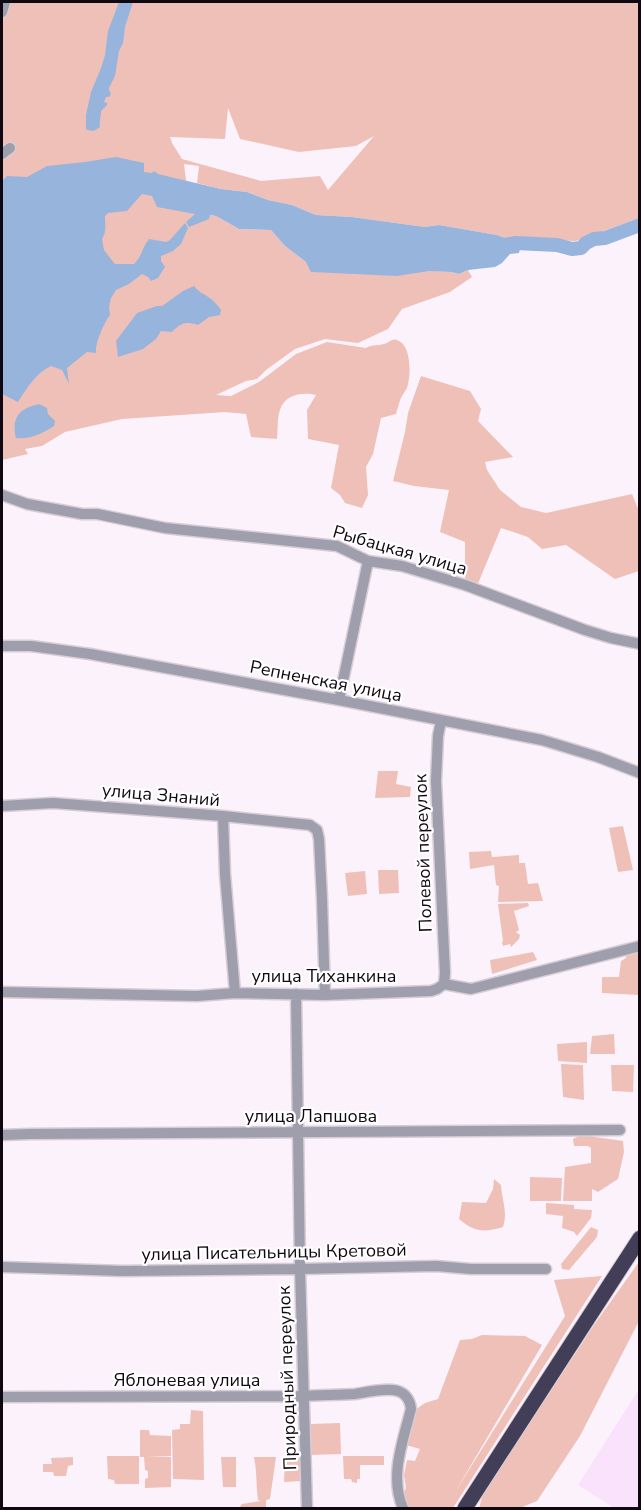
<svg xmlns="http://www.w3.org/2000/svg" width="641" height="1510" viewBox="0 0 641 1510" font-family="'Nunito Sans',sans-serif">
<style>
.built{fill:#fae2fc}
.green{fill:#efc0b7;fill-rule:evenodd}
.water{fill:#97b5dc}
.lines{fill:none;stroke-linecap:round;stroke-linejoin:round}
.river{stroke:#97b5dc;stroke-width:14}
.minor-casing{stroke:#d6cdd6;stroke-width:13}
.highway-casing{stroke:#d6cdd6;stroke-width:17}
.minor{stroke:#9f9eac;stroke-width:10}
.highway{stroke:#423e58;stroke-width:15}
.labels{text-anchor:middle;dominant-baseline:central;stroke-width:4.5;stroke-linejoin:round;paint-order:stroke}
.street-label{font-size:18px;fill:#100811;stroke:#fff}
</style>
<rect width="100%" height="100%" fill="#fcf2fc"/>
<path class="built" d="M639 1389V1508H614L578 1485Z"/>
<path class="green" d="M2 2H639V218L576 241 508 239 497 235 439 225 425 227 352 217 316 215 292 205 268 200 247 192 221 189 197 183 199 166 184 164 190 212 216 216 239 229 271 230 285 246 306 262 451 272 459 274 468 270 472 277 450 292 402 309 388 329 358 343 325 339 295 349 266 370 257 379 246 381 216 395 231 396 259 382 296 354 327 342 366 348C373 344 377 346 384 344 389 343 392 338 397 340 412 345 411 376 407 388 406 390 403 394 402 396 399 401 398 408 396 414L381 418 373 454 366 467 368 495 362 508 345 503 340 495 331 488 339 445 308 439 307 410 316 395C303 392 285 394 280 410 277 418 278 430 277 439L251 437 246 414 225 412 122 419 65 432 42 446 25 449 28 454 2 460ZM228 108 240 139 299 152 356 146 374 136 328 190 320 176 261 181 182 159 172 143 170 137 225 139Z
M421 376 470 391 481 409 478 421 513 457 485 462 487 470 500 490 521 507 546 513 632 494 639 511V571L615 579 566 545 542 549 528 537 501 528 477 586 465 581V542L440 532 449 490 414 486 393 481 405 432 408 413Z
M378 771H398L396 784 411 787 410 797 375 798Z
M623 826 633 870 618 872 609 828Z
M491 851 492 857 519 855V863H525L528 884 538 883 543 901 498 902 499 886 496 885 494 865 470 869 469 852Z
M378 870H398L399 893 379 894Z
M365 871 367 894 348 896 345 873Z
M528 903 529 906 514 911 519 930 516 932 520 935 519 939 511 947 510 944 503 946 502 943 503 941 498 904Z
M639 951V995L602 993V977H619L621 961 626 958V954Z
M533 952 537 960 492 974 490 960Z
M614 1034 615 1054H590L592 1036Z
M587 1042V1063L558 1061 557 1044Z
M561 1064 583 1065 584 1100 563 1097Z
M611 1065H634L633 1092 612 1091Z
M581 1135 623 1141 624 1152 618 1179 598 1192 592 1189V1201H563L565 1167 591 1163V1148L588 1146H574L573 1139Z
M530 1177 562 1178 561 1201H530Z
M494 1179 501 1185C502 1201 508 1212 503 1227 484 1233 474 1232 459 1219L462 1202 486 1203 493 1189Z
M546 1203 574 1205V1209L592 1210 591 1218 577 1236 574 1232 562 1228 563 1216 546 1214Z
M591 1227 598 1230 597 1237 569 1270 562 1269 561 1264Z
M639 1262V1321L580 1436 537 1501 520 1508H479L483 1494 594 1325Z
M602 1276 453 1508H406L403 1494 406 1488 404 1475 407 1460 415 1461 420 1449 406 1445 415 1410 425 1403 438 1399 460 1340 472 1339 482 1335 525 1336 542 1345 455 1492 565 1316 554 1280Z
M191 1410 203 1411 204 1480 173 1479 172 1430 180 1429V1424H190Z
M340 1423 341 1454 310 1455V1424Z
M140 1430H149L150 1435 171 1436V1456L147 1457H171V1487L145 1488V1479L148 1478V1471L145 1470 144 1457H140Z
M107 1456H139V1484H115L114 1480 108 1479Z
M343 1456H384V1465H360V1479H357V1483L352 1482 351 1479H344Z
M73 1457V1465L68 1466 66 1476H54L53 1472H43V1464H52L51 1458Z
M221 1457H236V1487H223Z
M254 1457H276L270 1499 266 1500V1508H239L242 1504 261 1501 258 1500C256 1485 257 1471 254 1457Z
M285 1457 303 1459 302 1481 284 1482Z"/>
<path class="water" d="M119 2H133L125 27 123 43 119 51 115 76 109 88V90L111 94 109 97H106L104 102 107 103V105L101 111C101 117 99 122 100 127L94 131 87 130 86 128V115L91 92 101 68 105 55 108 31Z
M116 157 144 163V172L152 173 154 171 158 174 221 189 247 192 268 200 292 205 316 215 352 217 425 227 439 225 497 235 508 239H522L519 253 510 254 502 263 495 267 468 270 459 274 451 272 429 271 397 276 311 272 306 262 285 246 271 230 239 229 216 216 210 215 209 219 189 227 186 222 195 214 157 207 152 196 142 194 127 211 108 213 105 216C105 225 107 231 102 239L104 250 115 264H134C143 255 141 249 149 239L166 242 170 240 185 223 188 228 181 244 173 251 161 256V261L165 267 158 278 151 281 148 277 142 274 129 284 116 290 111 298 109 307 110 315C104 323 95 343 96 353L87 352 67 368 69 384 62 370 51 366C36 373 27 388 18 402L2 394V181L7 176 27 177 47 166 85 162Z
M194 286C198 292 205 294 211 299 215 302 218 306 221 310L220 315 209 317 198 325C185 321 181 323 172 332L161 331 156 339 143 349 118 357 116 341 137 313 157 306H162L183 291Z
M39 404 47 408 48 414 55 421 54 426C44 433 29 440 16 438 11 418 19 408 39 404Z"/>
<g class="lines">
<path class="river" d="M504 245 516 243 536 244 557 245 572 249 581 248 586 243 594 239 605 238 640 225"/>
<g class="minor-casing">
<path id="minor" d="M2 12 5 2
M2 154 10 148
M2 495 27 504 82 514H97L165 528 337 546 368 561 402 566 465 585 585 630 611 638 640 644
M2 646H31L90 654 339 700 542 740 598 757 640 773
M339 700 368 561
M441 721 438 736 436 781 445 973 444 984
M2 806 53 803 223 816 310 825 317 830 319 839 322 899 325 995
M223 816 225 874 235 993
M2 992 197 996 235 993 325 995 431 991 437 989 444 984 471 989 640 946
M296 994 300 1269 307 1508
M2 1135 30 1134 620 1130
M2 1267 122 1271 300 1269 436 1266 471 1269H546
M2 1397 303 1396C321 1395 338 1395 355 1394 367 1392 381 1389 393 1390 404 1391 410 1399 411 1409 403 1441 389 1477 403 1508"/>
</g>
<g class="highway-casing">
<path id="highway" d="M465 1508 640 1238"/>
</g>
<use href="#minor" class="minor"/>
<use href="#highway" class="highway"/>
</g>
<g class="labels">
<g class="street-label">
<text transform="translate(400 550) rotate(16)">Рыбацкая улица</text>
<text transform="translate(326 681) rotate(11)">Репненская улица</text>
<text transform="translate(161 795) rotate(5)">улица Знаний</text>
<text transform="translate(423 853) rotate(-92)">Полевой переулок</text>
<text x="324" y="976">улица Тиханкина</text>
<text x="311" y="1116">улица Лапшова</text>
<text transform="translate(274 1252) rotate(-1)">улица Писательницы Кретовой</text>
<text transform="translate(287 1378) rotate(-92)">Природный переулок</text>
<text x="187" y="1380">Яблоневая улица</text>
</g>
</g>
<rect width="641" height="1510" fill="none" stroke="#100811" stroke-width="6"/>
</svg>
